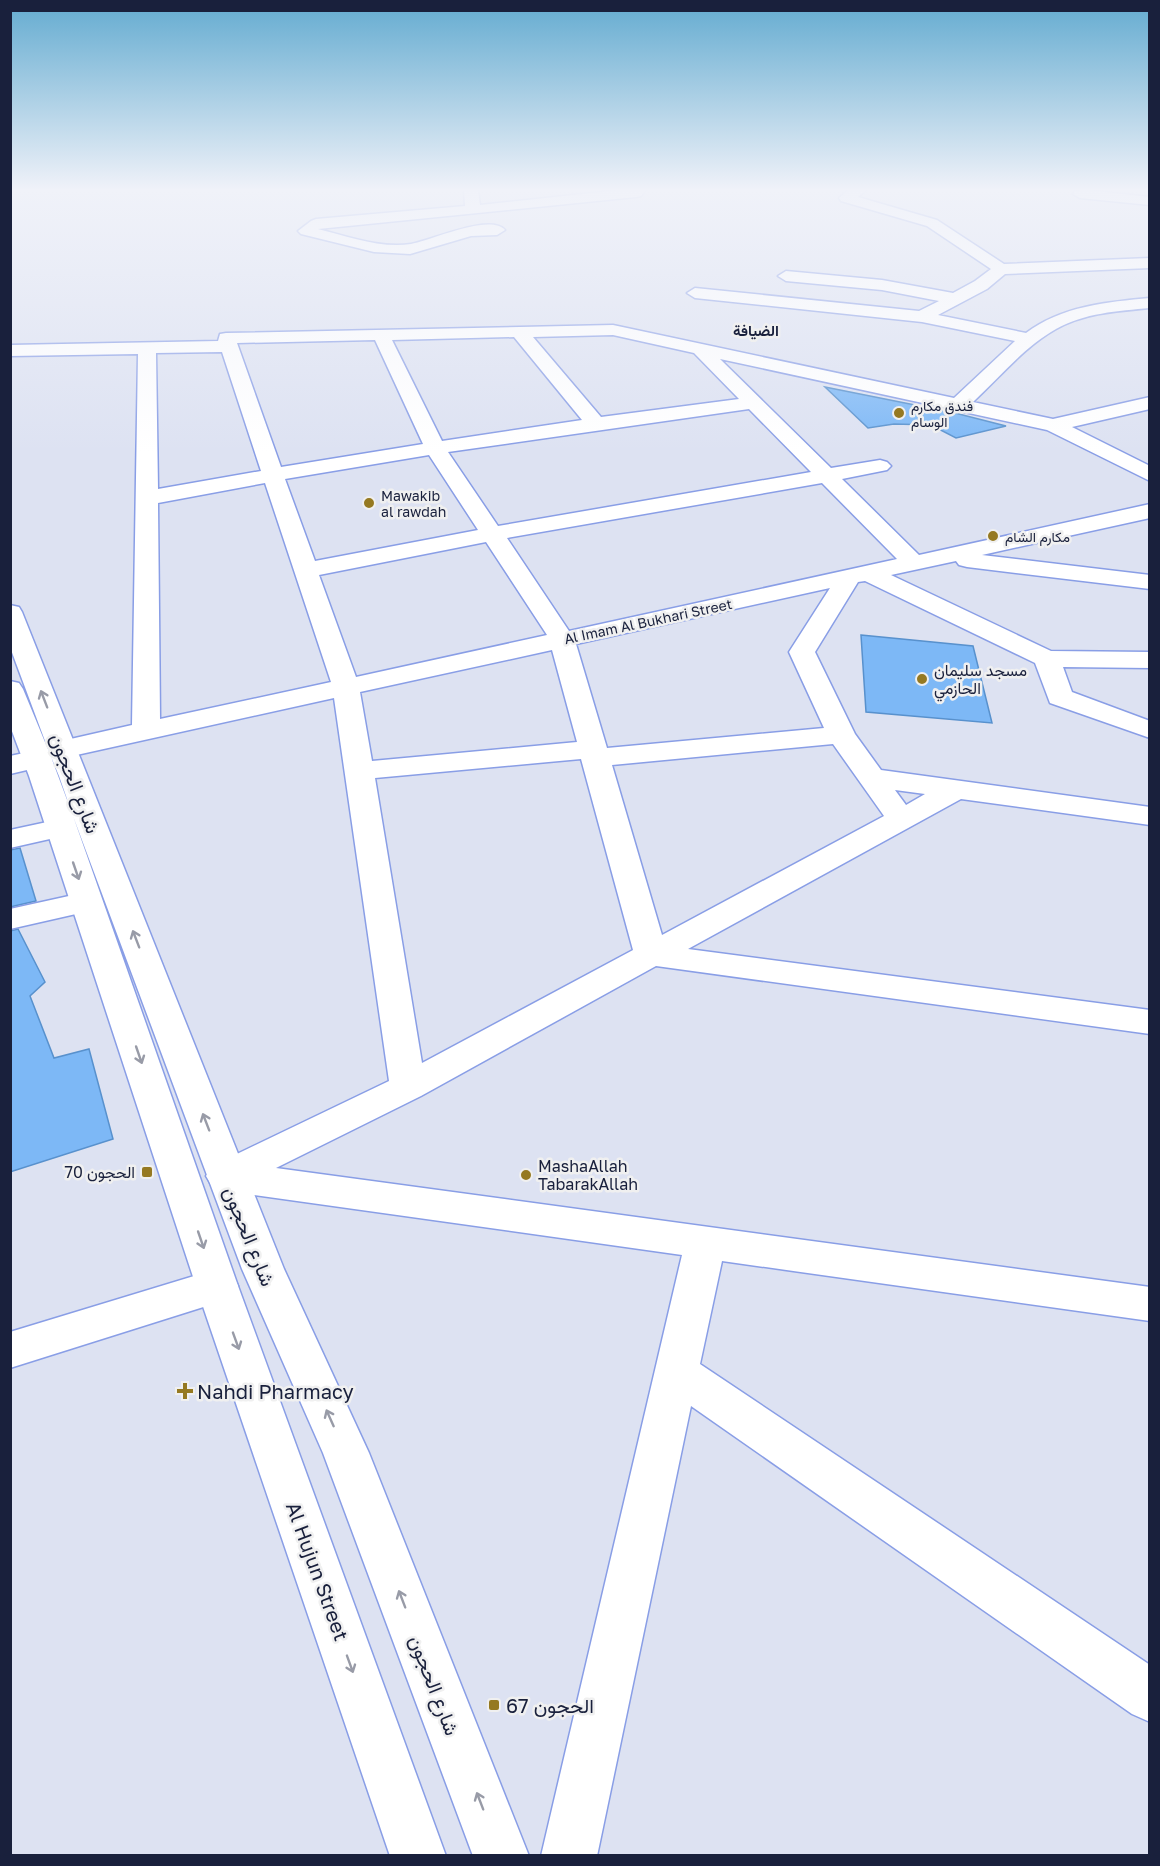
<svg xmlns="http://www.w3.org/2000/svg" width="1160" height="1866" viewBox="0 0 1160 1866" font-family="'Golos Text',Vazirmatn,sans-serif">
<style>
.building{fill:#7db8f6;stroke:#5891cd;stroke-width:1.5}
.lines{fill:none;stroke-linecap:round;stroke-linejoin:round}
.minor-casing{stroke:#899ee6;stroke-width:3}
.major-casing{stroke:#899ee6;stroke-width:3}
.minor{fill:#fff;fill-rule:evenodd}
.major{fill:#fff;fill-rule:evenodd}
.oneway{stroke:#989ba7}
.poi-dot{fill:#957921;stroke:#f0f0f0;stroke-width:2}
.labels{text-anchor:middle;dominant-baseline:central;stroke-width:5;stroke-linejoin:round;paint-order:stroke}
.far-poi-label{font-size:14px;fill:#19203c;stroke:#f0f0f0;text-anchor:start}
.far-street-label{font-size:14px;fill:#19203c;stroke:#f0f0f0}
.far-neighbourhood-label{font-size:15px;font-weight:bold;fill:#19203c;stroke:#f0f0f0}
.poi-label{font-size:16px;fill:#19203c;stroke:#f0f0f0;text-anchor:start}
.near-street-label{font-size:20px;fill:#19203c;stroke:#f0f0f0}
.near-poi-label{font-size:20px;fill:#19203c;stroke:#f0f0f0;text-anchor:start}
</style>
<rect width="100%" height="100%" fill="#dde2f2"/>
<path class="building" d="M825 387 955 413 1006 426 956 438 931 425 894 424 868 428Z
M861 635 973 646 992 723 866 712Z
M20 848 36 901 10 907V850Z
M18 929 45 982 30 996 54 1058 89 1049 113 1139 10 1172V931Z"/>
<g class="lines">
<g class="minor-casing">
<path id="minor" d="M464 190H478L480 205 620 190H645L641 196 636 197 318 229C347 236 381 249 411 244 430 241 490 213 505 230L497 235 471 236 410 254 374 252 301 234 298 231 311 221 316 219 465 206Z
M848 190H866L858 197 937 220 1004 264 1150 258V268L1005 274 987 289 938 315 1026 333C1062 306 1107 302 1150 298V308C1118 311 1084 313 1056 329 1024 347 1000 377 973 402L1053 419 1150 397V409L1072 427 1150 466V481L1047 430 720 359 831 468 880 460 887 462 891 466 887 470 842 479 919 555 1150 504V518L982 555 1150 575V589L967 567 959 565 956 561 891 575 1051 651 1150 652V668L1063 667 1072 692 1150 721V738L1050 703 1035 663 865 581 858 582 815 652 855 734 881 770 1150 807V825L961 799 688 949 1150 1010V1034L656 966 421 1096 276 1168 1150 1287V1321L722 1261 700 1364 1150 1665V1722L1132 1714 691 1406 597 1856H541L682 1255 226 1191 212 1186 206 1176 212 1166 389 1081 334 698 63 758 53 755 49 749 53 743 132 725 138 354 10 356V345L218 341 220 334 226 333 613 325 954 398 1015 341 922 322 695 298 687 293 695 288 919 311 939 301 882 290 786 281 778 276 786 271 882 280 953 293 975 281 991 269 927 226 841 201 839 198ZM613 335 694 353 739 399 601 417 533 337ZM514 337 582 420 442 441 392 340ZM375 340 423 444 281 467 237 343ZM222 352 261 471 158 489 156 353ZM749 409 811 472 498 526 448 452ZM429 455 478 530 315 561 285 479ZM265 483 331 682 160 719 158 503ZM822 483 897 559 569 631 507 538ZM486 542 547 635 356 677 319 575ZM830 588 789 652 824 728 607 748 576 644ZM552 650 577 742 372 761 360 692ZM833 744 884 816 662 935 612 765ZM581 759 633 950 422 1063 375 778ZM895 790 925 794 906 805Z
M1086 190 1150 197V205L1080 198 1073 194 1075 191Z
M38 750 48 753 52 759 48 765 10 774V756Z
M61 819 72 822 76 828 72 834 10 848V830Z
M87 892 98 895 103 902 98 909 10 929V909Z
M217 1269 232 1274 238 1286 232 1298 10 1368V1332Z"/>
</g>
<g class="major-casing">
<path id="major" d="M10 605 19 607 22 612 284 1269 369 1453 529 1856H473L323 1453 242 1269 10 647Z
M10 681 19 683 23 689 59 776 238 1286 446 1856H390L196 1286 29 776 10 726Z"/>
</g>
<use href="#minor" class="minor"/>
<use href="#major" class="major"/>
</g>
<defs><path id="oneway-shaft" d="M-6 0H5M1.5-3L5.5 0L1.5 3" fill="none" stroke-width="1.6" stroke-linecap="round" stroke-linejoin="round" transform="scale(1.5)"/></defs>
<g class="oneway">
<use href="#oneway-shaft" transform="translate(44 699) rotate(-111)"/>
<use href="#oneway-shaft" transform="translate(76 871) rotate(71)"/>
<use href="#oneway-shaft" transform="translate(136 939) rotate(-111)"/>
<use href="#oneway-shaft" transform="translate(139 1055) rotate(71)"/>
<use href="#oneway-shaft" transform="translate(206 1122) rotate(-111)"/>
<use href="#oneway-shaft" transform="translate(201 1240) rotate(71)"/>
<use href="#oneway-shaft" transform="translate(236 1341) rotate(70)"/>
<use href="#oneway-shaft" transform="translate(330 1418) rotate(-114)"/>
<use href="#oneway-shaft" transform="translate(402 1599) rotate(-111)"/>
<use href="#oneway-shaft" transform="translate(350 1664) rotate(70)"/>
<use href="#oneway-shaft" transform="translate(480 1801) rotate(-111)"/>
</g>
<linearGradient id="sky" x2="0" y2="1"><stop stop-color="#63abd0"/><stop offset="0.42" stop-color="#f0f2f9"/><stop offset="1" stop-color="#f0f2f9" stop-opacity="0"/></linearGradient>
<rect width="1160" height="452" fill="url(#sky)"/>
<g class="poi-dot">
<circle cx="899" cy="413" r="6"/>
<circle cx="369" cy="503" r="6"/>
<circle cx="993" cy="536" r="6"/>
<circle cx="922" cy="679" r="6"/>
<rect x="141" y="1166" width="12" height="12" rx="3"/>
<circle cx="526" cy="1175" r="6"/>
<path d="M182 1382h6v6h6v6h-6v6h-6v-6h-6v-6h6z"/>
<rect x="488" y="1699" width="12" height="12" rx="3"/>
</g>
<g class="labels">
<g class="far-poi-label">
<text x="911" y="405">فندق مكارم<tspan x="911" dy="16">الوسام</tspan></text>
<text x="381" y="495">Mawakib<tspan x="381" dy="16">al rawdah</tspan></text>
<text x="1005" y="536">مكارم الشام</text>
</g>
<g class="far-street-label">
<text transform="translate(648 621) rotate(-12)">Al Imam Al Bukhari Street</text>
</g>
<g class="far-neighbourhood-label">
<text x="756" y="330">الضيافة</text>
</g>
<g class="poi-label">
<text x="934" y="670">مسجد سليمان<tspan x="934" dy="18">الحازمي</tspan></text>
<text x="538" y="1166">MashaAllah<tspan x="538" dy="18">TabarakAllah</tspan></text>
<text x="135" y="1172" text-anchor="end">الحجون 70</text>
</g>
<g class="near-street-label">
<text transform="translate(76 783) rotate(69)">شارع الحجون</text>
<text transform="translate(250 1236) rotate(68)">شارع الحجون</text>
<text transform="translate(318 1571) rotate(70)">Al Hujun Street</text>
<text transform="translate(435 1685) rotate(69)">شارع الحجون</text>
</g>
<g class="near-poi-label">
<text x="197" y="1391">Nahdi Pharmacy</text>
<text x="506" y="1705">الحجون 67</text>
</g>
</g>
<rect width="1160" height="1866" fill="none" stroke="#19203c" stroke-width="24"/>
</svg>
